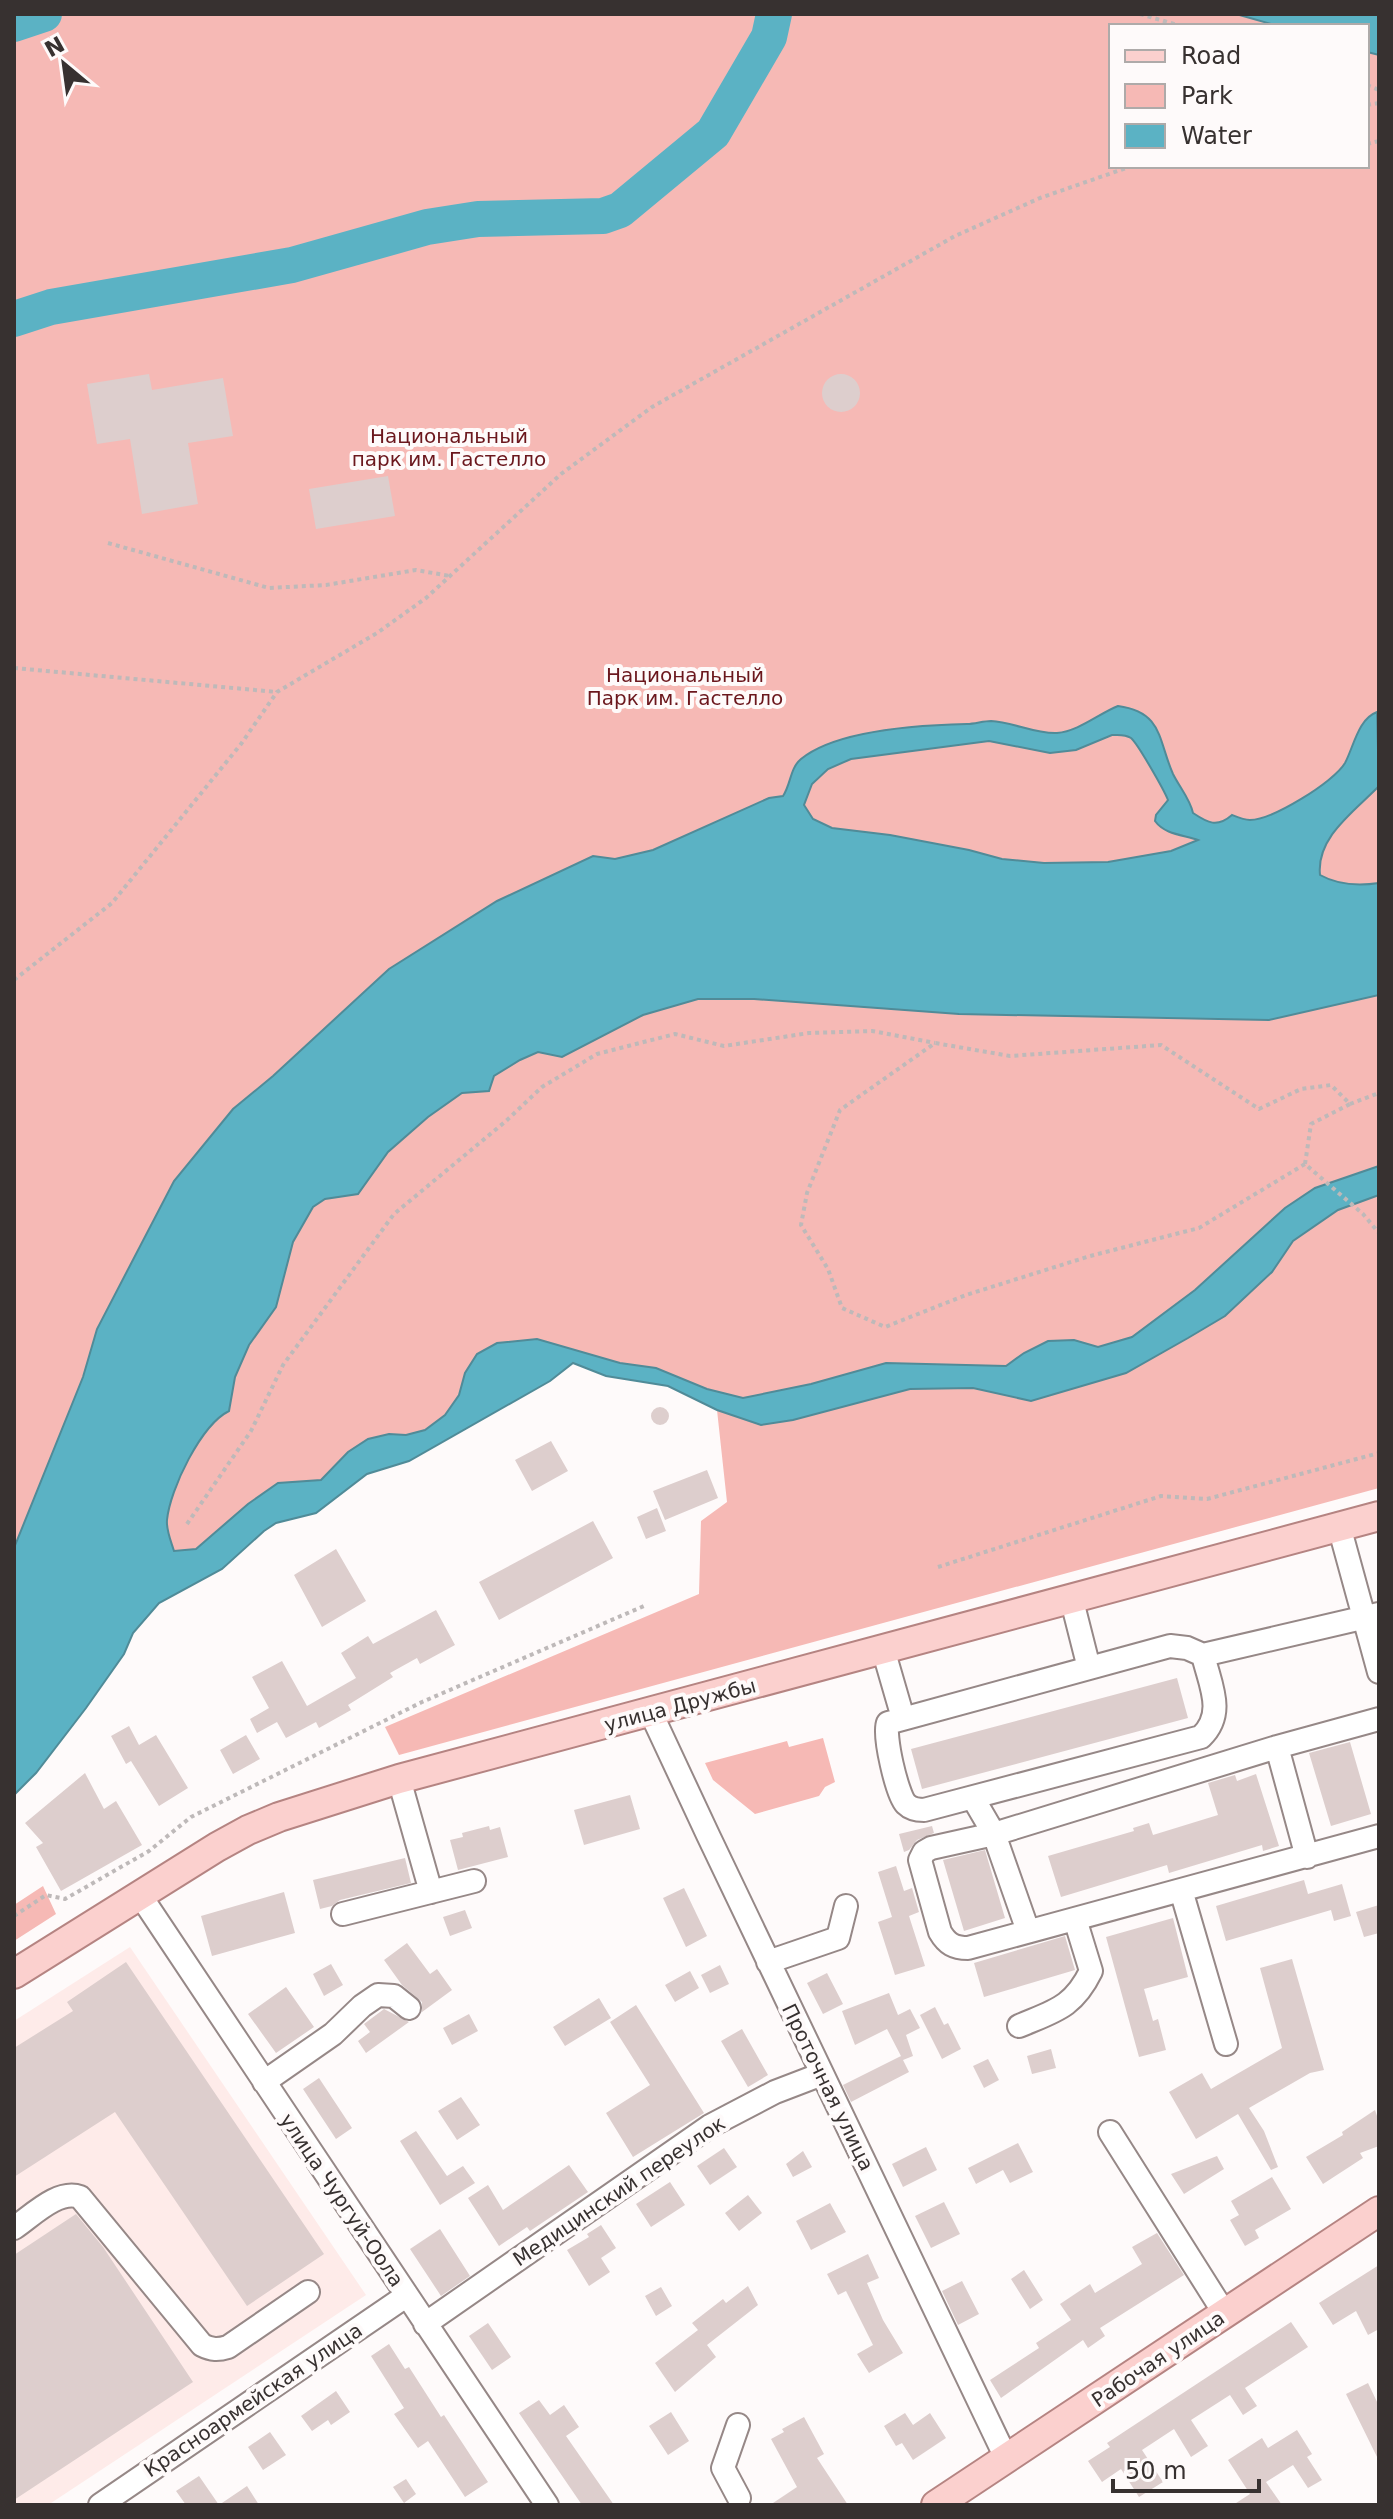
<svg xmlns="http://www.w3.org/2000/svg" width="1393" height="2519" viewBox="0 0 1393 2519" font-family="'DejaVu Sans',sans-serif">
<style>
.built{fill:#feebe9}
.green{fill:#f6b9b5}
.water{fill:#5bb2c4;stroke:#508b98;stroke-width:2;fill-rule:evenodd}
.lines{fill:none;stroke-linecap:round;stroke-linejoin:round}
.river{stroke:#5bb2c4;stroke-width:36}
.building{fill:#ddcecd}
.minor-casing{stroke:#968887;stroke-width:26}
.major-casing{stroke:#b58482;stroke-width:32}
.path{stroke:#beb9b9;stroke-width:4;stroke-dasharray:4 4;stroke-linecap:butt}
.minor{stroke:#fff;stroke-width:22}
.major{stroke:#fbd0ce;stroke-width:28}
.labels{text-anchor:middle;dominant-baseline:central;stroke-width:8;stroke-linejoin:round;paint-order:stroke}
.park-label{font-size:20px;fill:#6b171d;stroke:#fefafa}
.street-label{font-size:20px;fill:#373130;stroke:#fefafa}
</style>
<rect width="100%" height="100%" fill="#fefafa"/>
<path class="built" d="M130 1947 366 2295 48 2505H14V2021Z"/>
<path class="green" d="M14 14H1236L1278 26H1111V166H1367V52L1379 55V1488L399 1755 385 1727 699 1594 701 1521 727 1502 717 1410 731 1414 730 1404 575 1350 145 1597 14 1756Z
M823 1738 835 1782 825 1787 819 1796 755 1814 713 1780 705 1763 787 1741 789 1747Z
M43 1886 56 1914 14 1941V1905Z"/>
<path class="water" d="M1236 14H1379V55L1367 52V26H1278Z
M1118 706C1163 712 1158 740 1173 774 1180 788 1190 799 1193 813 1208 823 1217 828 1232 815 1237 817 1244 820 1250 820 1272 820 1334 782 1345 763 1354 746 1358 719 1377 712L1379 786C1355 811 1316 837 1320 875 1338 885 1359 886 1379 883V995L1269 1020 959 1014 754 999H698L643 1015 562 1057 538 1052 520 1060 494 1076 489 1091 462 1093 428 1117 388 1152 358 1194 325 1199 313 1207 293 1242 276 1307 249 1345 235 1377 229 1411C201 1425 170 1489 167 1520 166 1530 171 1541 174 1551L196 1549 248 1504 278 1483 321 1480 348 1452 368 1439 389 1434 406 1435 425 1430 445 1415 459 1395 465 1373 477 1354 497 1343 537 1339 620 1363 656 1368 707 1389 743 1398 811 1384 886 1363 1006 1366 1024 1353 1048 1341 1074 1340 1098 1347 1132 1337 1195 1290 1285 1208 1315 1188 1379 1166V1195L1338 1210 1293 1241 1272 1272 1225 1316 1188 1338 1126 1373 1031 1401 973 1388 910 1389 793 1420 761 1425 717 1410 668 1386 606 1376 573 1363 550 1381 409 1461 367 1474 316 1513 276 1523 264 1531 222 1569 159 1603 133 1633 124 1654 86 1708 36 1773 14 1795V1548L83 1377 97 1329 174 1181 233 1109 273 1076 389 969 497 901 593 856 615 859 653 850 769 798 783 796C791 784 790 768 801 759 838 729 922 725 967 724 975 724 983 721 991 721 1013 722 1035 734 1057 733 1079 731 1098 714 1118 706ZM1112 735C1119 735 1125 734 1131 738 1138 744 1164 790 1168 800L1156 815 1155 821C1165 835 1185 835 1198 840L1171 851 1108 862 1044 863 1002 859 969 850 890 835 832 828 813 819 804 805 812 784 828 769 851 759 989 741 1050 753 1076 750Z"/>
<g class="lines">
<path class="river" d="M14 24 44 14
M14 319 51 307 292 265 427 227 478 219 603 216 620 210 713 133 769 37 774 14"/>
</g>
<path class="building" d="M822 393a19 19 0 1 1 38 0a19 19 0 1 1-38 0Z
M149 374 152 390 223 378 233 436 188 443 198 504 142 514 130 439 97 444 87 384Z
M388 476 395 516 316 529 309 489Z
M651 1416a9 9 0 1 1 18 0a9 9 0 1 1-18 0Z
M551 1441 568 1471 532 1491 515 1460Z
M707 1470 718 1498 665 1520 653 1491Z
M657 1508 666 1531 646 1539 637 1517Z
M593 1521 613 1558 499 1620 479 1582Z
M336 1549 366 1601 322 1627 294 1575Z
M436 1610 455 1645 420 1664 417 1658 390 1673 393 1677 348 1705 351 1710 319 1728 316 1722 286 1738 277 1722 257 1733 250 1719 269 1708 252 1677 282 1661 307 1706 356 1678 341 1653 368 1636 373 1644Z
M1177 1678 1188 1718 922 1789 911 1749Z
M129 1726 139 1745 156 1735 188 1788 159 1806 131 1761 126 1764 111 1736Z
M246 1735 260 1759 233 1774 220 1750Z
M1350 1742 1371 1814 1331 1826 1309 1753Z
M85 1773 104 1809 116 1801 142 1845 61 1891 36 1847 43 1843 25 1823Z
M1256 1774 1279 1846 1263 1851 1262 1845 1169 1873 1167 1865 1061 1897 1048 1856 1134 1831 1133 1828 1149 1823 1153 1835 1218 1815 1208 1783 1235 1775 1237 1781Z
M630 1795 640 1829 584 1845 574 1810Z
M489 1826 490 1830 500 1827 508 1857 458 1870 450 1840 463 1837 462 1833Z
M932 1826 934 1833 917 1840 909 1850 904 1852 899 1834Z
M985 1850 1005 1918 964 1931 943 1860Z
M405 1858 411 1883 340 1900 332 1906 320 1909 313 1880Z
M896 1866 904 1891 912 1888 919 1912 909 1916 925 1966 895 1975 878 1922 892 1917 878 1872Z
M1304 1880 1308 1894 1342 1884 1351 1916 1334 1921 1331 1910 1226 1941 1216 1906Z
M684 1888 707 1936 686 1947 663 1898Z
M284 1892 295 1933 212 1956 201 1916Z
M1379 1905V1933L1364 1937 1356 1912Z
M465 1910 472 1928 450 1936 443 1917Z
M1173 1918 1188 1977 1144 1989 1153 2021 1158 2019 1166 2050 1139 2057 1106 1937Z
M1065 1936 1075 1970 984 1997 974 1963Z
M407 1943 430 1974 437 1969 452 1990 422 2012V2002L402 1985 384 1960Z
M1292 1959 1324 2070 1310 2073 1249 2108 1264 2131 1278 2167 1271 2170 1238 2114 1196 2139 1169 2092 1202 2073 1211 2089 1282 2048 1260 1968Z
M126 1962 324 2254 247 2306 115 2112 14 2177V2048L73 2011 67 2002Z
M331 1964 343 1985 324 1996 313 1974Z
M720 1965 729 1984 710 1993 701 1975Z
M690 1971 699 1988 675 2002 665 1985Z
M827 1973 843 2004 823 2014 807 1983Z
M286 1987 314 2027 276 2053 248 2014Z
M889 1993 898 2015 910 2009 920 2028 906 2035 913 2056 903 2060 887 2029 855 2045 842 2011Z
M599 1998 611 2018 565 2046 553 2027Z
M636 2005 704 2113 633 2157 606 2113 650 2085 610 2022Z
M935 2007 944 2025 948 2023 961 2049 942 2059 920 2015Z
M384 2009 409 2022 366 2053 358 2041 370 2032 364 2024Z
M469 2014 478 2031 452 2045 443 2028Z
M742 2029 768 2075 748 2087 721 2041Z
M1051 2049 1056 2068 1032 2074 1027 2056Z
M901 2056 909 2072 851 2102 843 2085Z
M988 2059 999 2080 984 2088 973 2066Z
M319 2078 352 2128 336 2139 303 2089Z
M461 2097 480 2125 457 2140 438 2111Z
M1375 2110 1379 2122V2146L1360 2153 1363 2158 1323 2184 1306 2157 1343 2135 1342 2132Z
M416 2131 447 2176 463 2166 475 2183 440 2205 400 2141Z
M1018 2143 1033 2172 1010 2183 1003 2170 976 2184 968 2168Z
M926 2147 937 2170 903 2187 892 2164Z
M724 2148 737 2167 710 2185 697 2166Z
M803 2151 812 2167 793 2177 786 2164Z
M1217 2156 1224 2169 1184 2194 1171 2174Z
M569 2165 588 2192 530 2231 527 2227 499 2246 468 2198 488 2185 503 2210Z
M1272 2177 1291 2209 1255 2230 1259 2238 1245 2246 1230 2220 1239 2215 1231 2201Z
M670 2182 685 2205 651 2227 636 2204Z
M748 2195 762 2213 739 2231 725 2213Z
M944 2202 960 2234 931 2248 915 2216Z
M830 2203 846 2232 811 2250 796 2221Z
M76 2214 103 2247 193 2382 14 2500V2255Z
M601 2225 616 2248 601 2258 610 2272 589 2286 567 2250 589 2237 587 2234Z
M440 2229 470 2276 441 2296 410 2249Z
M1157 2233 1184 2275 1100 2328 1105 2336 1088 2348 1083 2340 1001 2398 990 2380 1039 2348 1036 2343 1071 2320 1060 2304 1090 2284 1095 2293 1142 2264 1132 2247Z
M868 2254 879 2278 867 2283 883 2320 903 2353 869 2373 857 2354 873 2345 846 2291 838 2295 827 2274Z
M1379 2265V2329L1368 2335 1356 2311 1333 2325 1319 2303Z
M1024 2270 1043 2300 1030 2309 1011 2279Z
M962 2281 979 2314 958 2325 942 2291Z
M748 2286 758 2305 707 2345 716 2357 675 2392 655 2363 698 2330 692 2323 723 2299 726 2303Z
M661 2287 672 2306 656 2316 645 2296Z
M1291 2322 1308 2347 1245 2388 1257 2406 1243 2415 1230 2395 1191 2420 1208 2446 1191 2457 1174 2429 1142 2450 1163 2482 1139 2497 1121 2469 1102 2482 1088 2461 1110 2447 1107 2443Z
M488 2323 511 2357 492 2370 469 2336Z
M389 2344 405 2369 409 2367 441 2417 444 2415 488 2482 465 2497 428 2441 418 2448 394 2414 404 2408 371 2356Z
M1368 2383 1379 2406V2461L1346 2394Z
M336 2391 350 2412 331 2425 328 2420 312 2431 301 2416Z
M539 2400 550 2415 564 2405 579 2427 566 2436 614 2505H582L519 2413Z
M671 2412 689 2441 668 2455 649 2426Z
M905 2413 913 2425 930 2413 946 2438 913 2460 902 2443 896 2446 884 2426Z
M804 2417 824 2454 817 2458 848 2505H770L797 2487 771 2439 784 2432 782 2429Z
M1297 2430 1312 2454 1307 2457 1322 2480 1308 2488 1293 2465 1266 2482 1282 2505H1233L1250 2494 1228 2460 1262 2438 1268 2448Z
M270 2432 286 2455 263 2470 248 2447Z
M199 2476 219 2505 247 2486 259 2505H186L176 2491Z
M406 2479 416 2494 404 2503 393 2487Z"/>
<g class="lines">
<g class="minor-casing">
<path id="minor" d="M1339 1526 1379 1672
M1071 1597 1089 1668
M1170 1646 1187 1648 1203 1655C1210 1685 1226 1713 1201 1737L924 1810C918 1810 911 1809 906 1804 897 1795 883 1734 888 1723Z
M883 1649 903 1718
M1203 1655 1379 1614
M651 1713 708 1835 1007 2460
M1277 1747 1379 1719
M399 1779 431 1892
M973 1798 994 1834 1028 1931
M1307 1857 1277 1747 994 1834 931 1848 924 1852 920 1860 940 1932C947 1944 954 1948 968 1948L1379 1836
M1181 1890 1226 2044
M140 1895 547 2505
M343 1914 474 1881
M768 1962 838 1938 846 1906
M1019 2026C1054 2011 1073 2008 1091 1971L1075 1919
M264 2082 333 2034 362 2006 378 1995 394 1996 409 2008
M1110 2132 1225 2314
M14 2228C32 2216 58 2189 80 2197L202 2345C212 2350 218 2350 228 2347L308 2292
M425 2324 710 2126 775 2092 822 2074
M738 2425 723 2468 739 2498
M100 2505 406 2296"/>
</g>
<g class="major-casing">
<path id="major" d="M14 1974 217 1847 248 1830 279 1817 399 1779 1379 1516
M936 2505 1379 2211"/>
</g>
<path class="path" d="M1140 14 1181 26
M1367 85 1379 90
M1367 105 1379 103
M1367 144 1379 141
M108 543 269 588 326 585 416 570 450 576
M14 668 277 692
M14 980 112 903 241 744 277 692 377 633 426 598 561 474 652 407 955 236 1040 198 1132 166
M1350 1104 1379 1093
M1305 1164 1311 1124 1350 1104 1331 1085 1301 1089 1259 1109 1161 1045 1010 1056 935 1043 840 1110 807 1193 801 1225 828 1269 842 1308 885 1327 966 1295 1090 1256 1199 1228 1305 1164 1363 1214 1379 1233
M187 1524 251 1431 283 1365 394 1214 506 1121 542 1087 597 1054 675 1034 724 1046 809 1033 872 1031 935 1043
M938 1567 1161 1496 1207 1499 1379 1453
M14 1916 46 1895 65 1899 149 1851 191 1817 422 1702 644 1606"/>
<use href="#minor" class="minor"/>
<use href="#major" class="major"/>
</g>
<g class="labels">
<g class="park-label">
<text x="449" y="436">Национальный<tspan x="449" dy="23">парк им. Гастелло</tspan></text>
<text x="685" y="675">Национальный<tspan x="685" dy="23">Парк им. Гастелло</tspan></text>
</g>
<g class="street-label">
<text transform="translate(680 1705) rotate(-15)">улица Дружбы</text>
<text transform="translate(828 2087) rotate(64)">Проточная улица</text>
<text transform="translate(619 2191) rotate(-34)">Медицинский переулок</text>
<text transform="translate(342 2200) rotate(56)">улица Чургуй-Оола</text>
<text transform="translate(1158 2359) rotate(-34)">Рабочая улица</text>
<text transform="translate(253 2400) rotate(-34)">Красноармейская улица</text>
</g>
</g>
<rect width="1393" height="2519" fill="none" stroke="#373130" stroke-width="32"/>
<rect x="1109" y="24" width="260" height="144" fill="#fefafa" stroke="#aeaaa9" stroke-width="2"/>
<rect x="1125" y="50" width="40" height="12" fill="#fbd0ce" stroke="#aeaaa9" stroke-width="2"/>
<text x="1181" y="64" font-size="24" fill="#373130">Road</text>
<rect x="1125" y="84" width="40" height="24" fill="#f6b9b5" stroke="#aeaaa9" stroke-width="2"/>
<text x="1181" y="104" font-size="24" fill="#373130">Park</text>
<rect x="1125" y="124" width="40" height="24" fill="#5bb2c4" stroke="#aeaaa9" stroke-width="2"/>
<text x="1181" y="144" font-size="24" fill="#373130">Water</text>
<g transform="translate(64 64) rotate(331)" stroke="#fefafa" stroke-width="6" paint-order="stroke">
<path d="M0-6L14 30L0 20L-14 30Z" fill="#373130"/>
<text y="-12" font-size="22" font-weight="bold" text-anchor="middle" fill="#373130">N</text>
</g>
<path d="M1113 2479v12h146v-12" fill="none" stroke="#373130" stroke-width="4"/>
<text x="1125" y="2479" font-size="24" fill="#373130" stroke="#fefafa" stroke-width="6" paint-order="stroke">50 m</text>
</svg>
